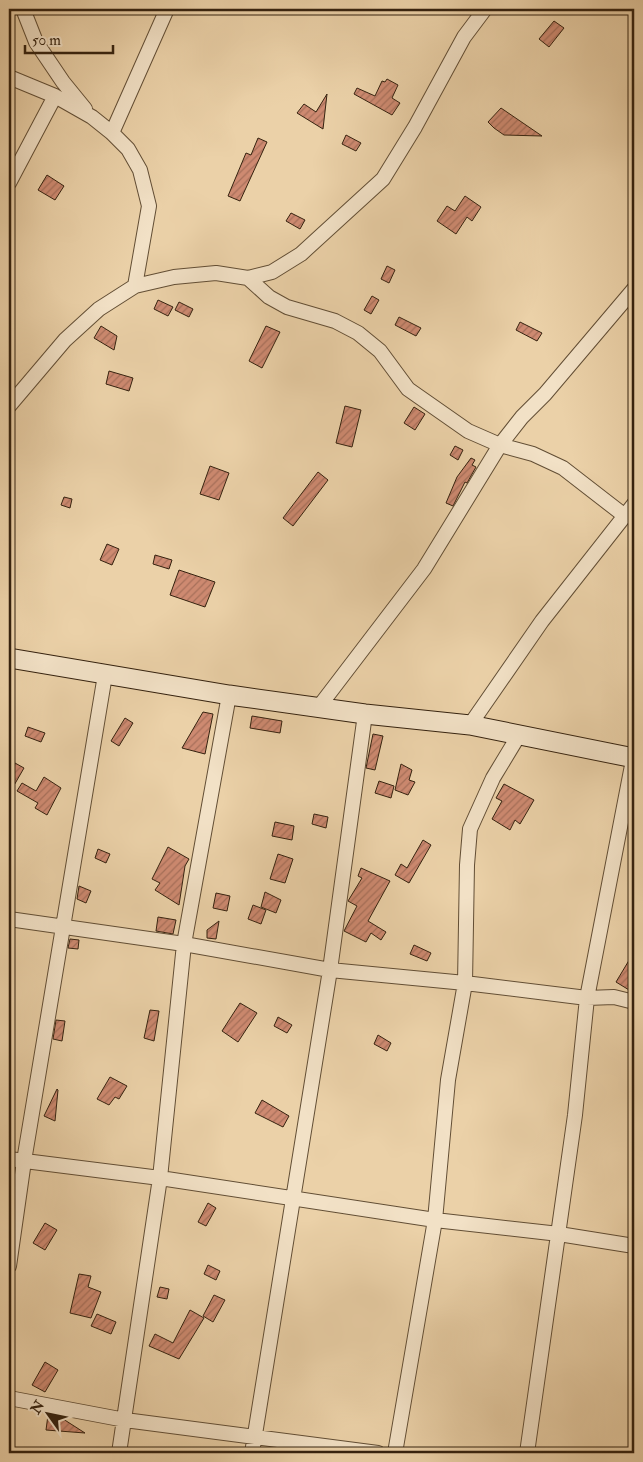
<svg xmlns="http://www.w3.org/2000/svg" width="643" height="1462" viewBox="0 0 643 1462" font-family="'IM FELL Double Pica',serif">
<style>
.building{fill:url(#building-hatch);stroke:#35220f}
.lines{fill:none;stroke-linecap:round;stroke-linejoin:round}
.street-casing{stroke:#624e35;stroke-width:16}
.secondary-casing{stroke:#35220f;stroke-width:21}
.street{stroke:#f2e1c6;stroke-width:14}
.secondary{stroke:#f2e1c6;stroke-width:19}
</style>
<defs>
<pattern id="building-hatch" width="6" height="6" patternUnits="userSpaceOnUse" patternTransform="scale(1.25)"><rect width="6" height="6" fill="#ce8a71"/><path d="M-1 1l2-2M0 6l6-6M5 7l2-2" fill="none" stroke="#a8705b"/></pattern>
</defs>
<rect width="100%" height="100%" fill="#ebd1a8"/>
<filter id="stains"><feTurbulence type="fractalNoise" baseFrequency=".004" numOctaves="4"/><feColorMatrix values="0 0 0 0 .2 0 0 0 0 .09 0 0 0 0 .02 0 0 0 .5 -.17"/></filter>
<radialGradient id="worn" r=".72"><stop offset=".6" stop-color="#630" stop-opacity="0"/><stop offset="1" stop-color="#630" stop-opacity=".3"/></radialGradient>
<path class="building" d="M554 21 564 28 549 47 539 39Z
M387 79 398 85 392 98 400 103 392 115 354 94 357 88 375 96 382 81 385 82Z
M327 94 323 129 297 113 304 104 316 112Z
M501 108 542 136 504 135 494 128 488 122Z
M346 135 361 143 356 151 342 144Z
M258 138 267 142 240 201 228 196 246 153 251 155Z
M47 175 64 186 55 200 38 190Z
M465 196 481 207 472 221 467 217 456 234 437 221 447 206 455 211Z
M291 213 305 220 300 229 286 221Z
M387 266 395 270 389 283 381 279Z
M372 296 379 300 371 314 364 310Z
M158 300 173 307 168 316 154 309Z
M179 302 193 309 189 317 175 310Z
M399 317 421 328 416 336 395 325Z
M520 322 542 333 537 341 516 330Z
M101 326 117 336 114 350 94 338Z
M266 326 280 332 262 368 249 361Z
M109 371 133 378 129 391 106 384Z
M345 406 361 410 352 447 336 443Z
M414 407 425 414 415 430 404 423Z
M455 446 463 450 458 460 450 455Z
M471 458 475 460 472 465 476 467 467 483 465 482 453 506 446 503 457 477Z
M210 466 229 473 219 500 200 494Z
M318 472 328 480 293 526 283 518Z
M64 497 72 499 70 508 61 505Z
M107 544 119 549 112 565 100 560Z
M155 555 172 560 169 569 153 564Z
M179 570 215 582 205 607 170 595Z
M203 712 213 714 205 754 182 748Z
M252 716 282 721 280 733 250 728Z
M125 718 133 723 119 746 111 741Z
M28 727 45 733 41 742 25 736Z
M373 734 383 736 375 770 366 768Z
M15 763 24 768 9 794V774Z
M401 764 412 770 409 780 415 782 408 795 395 790Z
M44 777 61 788 47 815 35 808 38 803 17 791 22 783 36 791Z
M379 781 394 786 391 798 375 793Z
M504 784 534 800 520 824 515 820 510 830 492 819 502 801 496 798Z
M314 814 328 817 326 828 312 824Z
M275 822 294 826 292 840 272 836Z
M423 840 431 845 409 883 395 875 401 864 407 868Z
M168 847 189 859 185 866 179 905 155 890 160 883 152 879Z
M98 849 110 854 106 863 95 858Z
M278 854 293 859 285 883 270 879Z
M361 868 390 881 368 921 386 932 381 940 371 933 366 942 344 931 357 906 348 901 362 878 358 876Z
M79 886 91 891 86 903 77 899Z
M265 892 281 900 276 913 261 907Z
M216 893 230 896 227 911 213 908Z
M253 905 266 910 261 924 248 919Z
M158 917 176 920 173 934 156 931Z
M219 921 216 939 207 938V930Z
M70 939 79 940 78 949 68 948Z
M414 945 431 953 427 961 410 954Z
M634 952V993L616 982Z
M240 1003 257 1013 238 1042 222 1031Z
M150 1010 159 1011 154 1041 144 1038Z
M278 1017 292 1025 287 1033 274 1026Z
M56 1020 65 1021 62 1041 53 1039Z
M378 1035 391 1043 387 1051 374 1044Z
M110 1077 127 1086 119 1099 115 1097 109 1105 97 1099Z
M57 1089 58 1090 55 1121 44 1116Z
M262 1100 289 1116 283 1127 255 1113Z
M208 1203 216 1208 206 1226 198 1222Z
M45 1223 57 1230 45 1250 33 1243Z
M208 1265 220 1271 216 1280 204 1274Z
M79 1274 91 1276 88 1287 101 1292 91 1318 70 1313Z
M160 1287 169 1289 167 1299 157 1297Z
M214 1295 225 1300 213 1322 203 1316Z
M190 1310 204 1318 179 1359 149 1346 155 1334 173 1343Z
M97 1314 116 1322 111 1334 91 1326Z
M45 1362 58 1370 45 1392 32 1385Z
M48 1415 60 1417 85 1433 46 1430Z"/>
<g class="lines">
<g class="street-casing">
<path id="street" d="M23 9 36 42 63 82 85 109
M9 77 55 96 92 117 112 133 128 149 140 170 149 206 135 286
M112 133 167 9
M9 183 55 96
M248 278 269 297 287 307 335 321 358 333 380 351 408 389 468 431 500 445 533 454 563 468 625 516
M9 406 65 340 99 309 135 286 174 277 216 273 248 278 272 272 301 254 383 179 415 127 464 37 485 9
M318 708 424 569 500 445 522 417 545 394 634 289
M470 725 542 621 634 504
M9 919 184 944 330 970 465 983 587 998 614 997 634 1002
M9 1159 160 1178 435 1220 559 1234 634 1246
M9 1266 24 1161 105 675
M9 1398 125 1420 378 1453
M119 1453 160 1178 184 944 229 695
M252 1453 330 970 365 714
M395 1453 435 1220 448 1080 465 983 467 865 470 829 493 778 519 735
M527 1453 575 1115 587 998 634 755"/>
</g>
<g class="secondary-casing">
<path id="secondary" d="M9 658 229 695 365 714 470 725 634 758"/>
</g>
<use href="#street" class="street"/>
<use href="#secondary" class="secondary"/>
</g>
<rect width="643" height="1462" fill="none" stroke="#ebd1a8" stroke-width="30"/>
<rect x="10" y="10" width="623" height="1442" fill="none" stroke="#35220f" stroke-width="2.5"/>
<rect x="15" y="15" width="613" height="1432" fill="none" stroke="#35220f"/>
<g transform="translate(48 1414) rotate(303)" stroke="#f2e1c6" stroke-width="4" paint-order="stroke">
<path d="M0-4L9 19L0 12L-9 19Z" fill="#35220f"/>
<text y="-8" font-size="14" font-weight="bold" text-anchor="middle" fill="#35220f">N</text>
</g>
<path d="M25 45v8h88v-8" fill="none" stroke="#35220f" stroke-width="2.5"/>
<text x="32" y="45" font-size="15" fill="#35220f" stroke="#f2e1c6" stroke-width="4" paint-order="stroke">50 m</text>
<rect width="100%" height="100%" filter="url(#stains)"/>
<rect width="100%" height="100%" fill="url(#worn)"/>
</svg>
